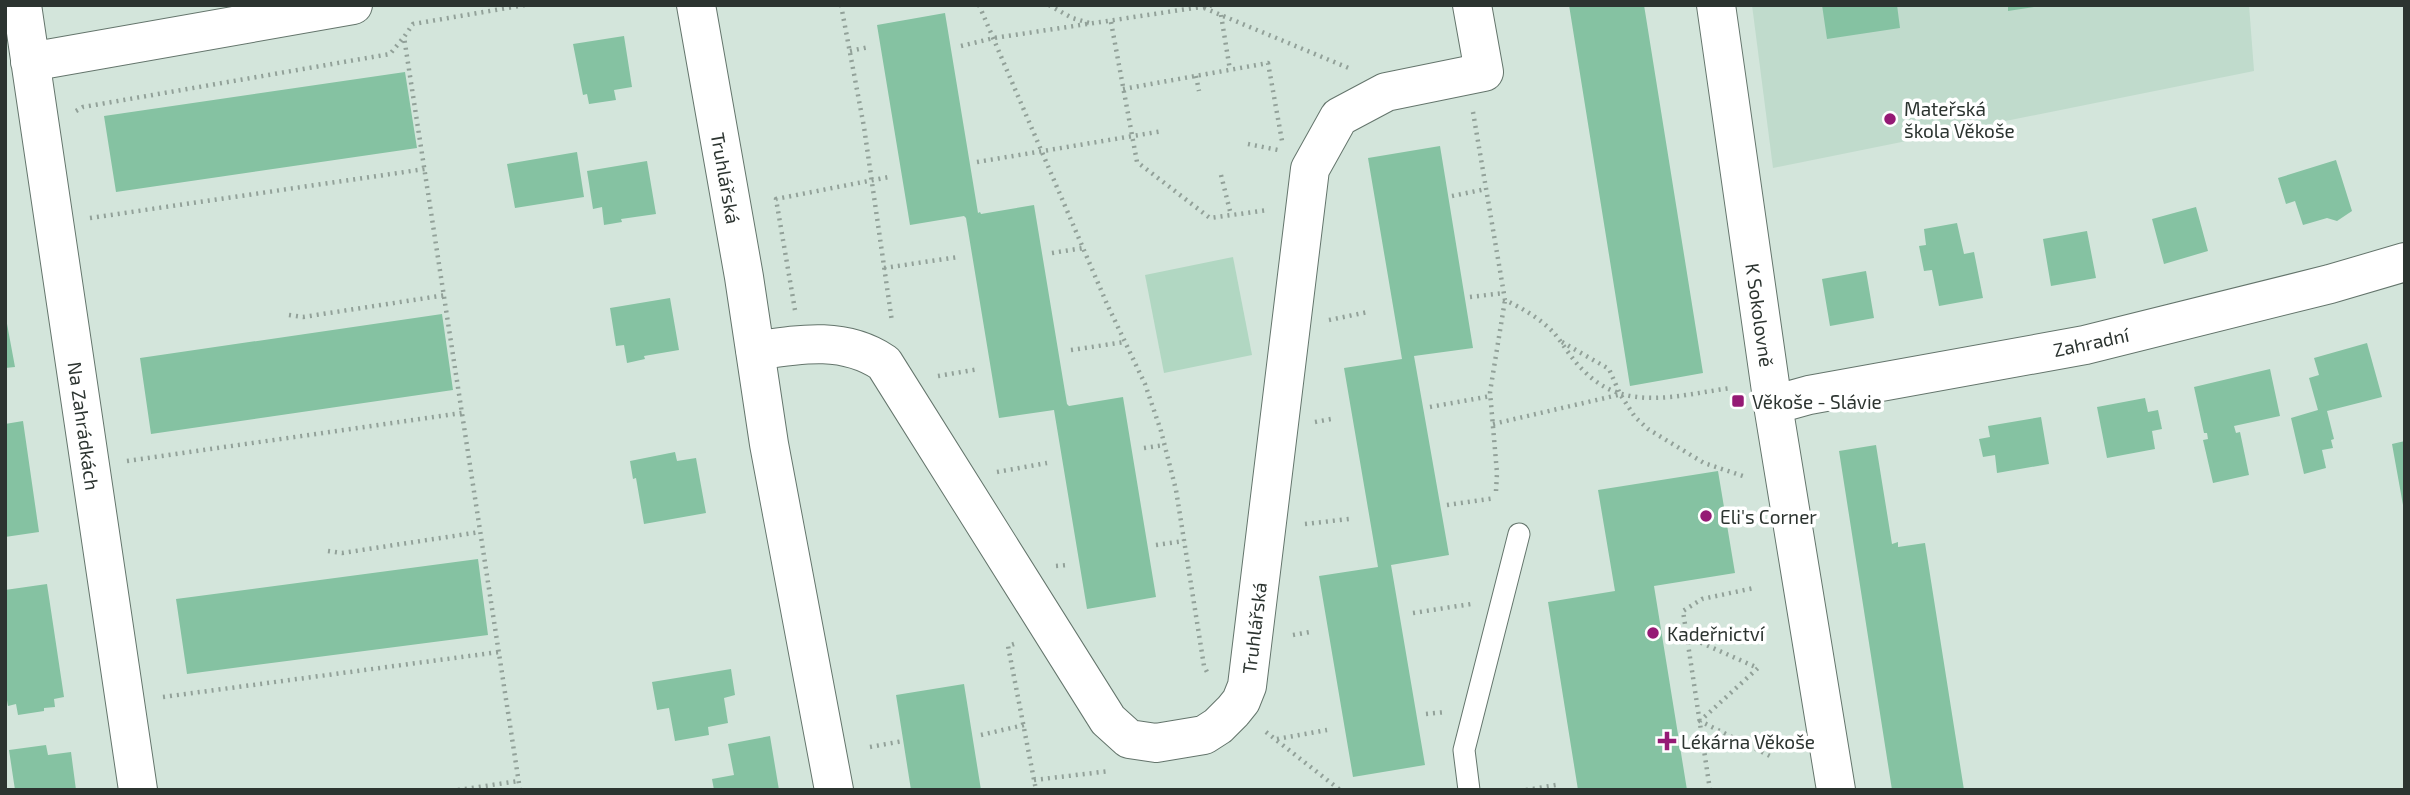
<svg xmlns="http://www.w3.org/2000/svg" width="2410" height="795" viewBox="0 0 2410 795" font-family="'Exo 2',sans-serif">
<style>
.built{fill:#c0dbcc}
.green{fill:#b1d7c2}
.building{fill:#85c2a2}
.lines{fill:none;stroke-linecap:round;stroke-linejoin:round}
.lane-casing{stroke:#64756c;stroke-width:23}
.street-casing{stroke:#64756c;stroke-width:40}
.path{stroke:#92a199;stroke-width:4.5;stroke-dasharray:2 5;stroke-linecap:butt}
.lane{stroke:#fff;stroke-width:21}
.street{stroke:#fff;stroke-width:38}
.poi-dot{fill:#951a75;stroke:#fff;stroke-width:2.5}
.labels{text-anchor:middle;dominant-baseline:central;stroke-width:7;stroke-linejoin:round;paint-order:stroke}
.poi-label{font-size:19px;fill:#2c3430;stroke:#fff;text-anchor:start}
.street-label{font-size:19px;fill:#2c3430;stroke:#fff}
</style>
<rect width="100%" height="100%" fill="#d3e5db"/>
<path class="built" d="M1752 5H2249L2254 71 1773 168Z"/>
<path class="green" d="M1233 257 1252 355 1164 373 1145 275Z"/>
<path class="building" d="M1569 5H1644L1703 373 1630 386Z
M1822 5H1897L1900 28 1827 39Z
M2008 5H2034V7L2008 11Z
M945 13 978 213 980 212 981 214 1034 205 1067 404 1069 406 1123 397 1156 597 1087 609 1054 410 999 418 966 218 964 216 910 225 877 25Z
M624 36 632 87 614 90 616 100 589 104 587 94 583 95 573 44Z
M405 72 417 148 116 192 104 116Z
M1440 146 1473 348 1414 356 1449 555 1391 565 1425 765 1353 777 1319 576 1378 567 1344 368 1402 359 1368 158Z
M577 152 584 197 515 208 507 164Z
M2336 160 2352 211 2337 221 2327 218 2303 225 2295 201 2286 204 2278 178Z
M647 161 656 214 621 219 622 222 604 225 602 207 593 209 587 171Z
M2196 207 2208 251 2164 264 2152 219Z
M1957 223 1964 254 1974 252 1983 298 1939 306 1932 270 1924 271 1919 246 1926 245 1924 229Z
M2087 231 2096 278 2051 286 2043 239Z
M1866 271 1874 318 1830 326 1822 279Z
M670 298 679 350 644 356 645 359 627 363 624 345 616 346 610 308Z
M5 313 15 367 5 368Z
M442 314 453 390 151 434 140 358Z
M2367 343 2382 397 2327 411 2334 439 2331 440 2333 448 2322 450 2326 468 2304 474 2291 418 2318 410 2309 378 2319 375 2314 358Z
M2270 369 2280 416 2234 426 2236 433 2240 432 2249 475 2213 483 2203 440 2208 439 2207 433H2204L2194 387Z
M2145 398 2148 412 2158 410 2162 429 2152 431 2155 449 2107 458 2097 407Z
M2041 417 2049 464 1997 473 1995 455 1983 457 1979 439 1990 437 1988 426Z
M23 421 39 532 5 537V424Z
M2405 441V505H2403L2392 444Z
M1876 445 1892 544 1898 542V547L1925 543 1964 790H1892L1839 451Z
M675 452 677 461 696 458 706 513 644 524 636 478 633 479 630 461Z
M1718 471 1735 573 1654 586 1687 790H1578L1548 602 1615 591 1598 490Z
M478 559 488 635 187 674 176 599Z
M47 584 64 697 54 699 55 707 44 708V711L18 715 16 704 8 706 5 689V590Z
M731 669 735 695 724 698 728 723 708 727 709 735 675 741 669 708 657 710 652 682Z
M964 684 981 790H911L896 695Z
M770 736 779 790H714L712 779 734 775 728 744Z
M46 745 48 755 71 752 76 790H15L9 750Z"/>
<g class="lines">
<g class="lane-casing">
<path id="lane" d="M1469 790 1464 750 1519 534"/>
</g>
<g class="street-casing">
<path id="street" d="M22 5 138 790
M696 5 744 277 769 444 834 790
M1716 5 1773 405 1836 790
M30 62 353 5
M755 351C800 344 844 336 884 363L1108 720 1129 739 1156 743 1204 735 1218 726 1233 711 1241 701 1247 686 1310 169 1339 117 1386 92 1484 72 1472 5
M1773 405 1809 395 2085 345 2330 284 2405 262"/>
</g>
<path class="path" d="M841 5 864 127 892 322
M979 5 1107 304 1145 384 1161 431 1176 490 1204 666 1209 676
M1049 5 1072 18 1093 24
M1204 8 1351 69
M1221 15 1230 70
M1111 22 1137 162 1210 218 1268 210
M961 46 994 38 1214 5
M850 51 869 47
M1196 76 1199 91
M1123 89 1268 63 1282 141
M76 111 83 107 390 54 404 37
M1473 112 1505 300C1522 308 1541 319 1554 333 1564 345 1572 360 1584 371 1625 413 1678 395 1731 388
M1248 144 1278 150
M977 162 1163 131
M1221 175 1231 215
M1452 196 1486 189
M90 218 425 169
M1052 253 1083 248
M884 268 958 257
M1470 297 1504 293
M795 310 776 199 889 177
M289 315 303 317 446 295
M1329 320 1368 312
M1562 342 1609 369 1620 394 1635 417 1648 429 1704 463 1743 476
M1071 350 1125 342
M938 376 979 369
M1430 407 1491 396
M1315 422 1331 419
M1493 424 1618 395
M1144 448 1164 445
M127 461 462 413
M997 472 1047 463
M1496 491 1497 473 1490 392 1505 300
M1447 505 1495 498
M1305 524 1349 519
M1156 545 1184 541
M328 551 342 553 480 532
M1056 566 1067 565
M1413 613 1471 604
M1293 635 1310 632
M1688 637 1758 668 1700 721 1772 757
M1014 644 1008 646 1036 790
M163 697 499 652
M1426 714 1446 712
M1266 732 1340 790
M981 735 1024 725
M1277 739 1327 730
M870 747 903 741
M1034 780 1110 771
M458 790 519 781
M520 790 404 37 413 24 525 5
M1526 790 1556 785
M1710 790 1683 611 1702 599 1754 588"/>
<use href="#lane" class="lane"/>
<use href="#street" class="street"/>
</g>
<g class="poi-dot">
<circle cx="1890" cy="119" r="7"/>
<rect x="1731" y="394" width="14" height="14" rx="3.5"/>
<circle cx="1706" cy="516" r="7"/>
<circle cx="1653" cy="633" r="7"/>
<path d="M1663.5 730.5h7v7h7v7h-7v7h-7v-7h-7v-7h7z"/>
</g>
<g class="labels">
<g class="poi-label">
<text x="1904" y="108">Mateřská<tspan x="1904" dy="22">škola Věkoše</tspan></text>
<text x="1752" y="401">Věkoše - Slávie</text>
<text x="1720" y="516">Eli's Corner</text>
<text x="1667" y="633">Kadeřnictví</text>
<text x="1681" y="741">Lékárna Věkoše</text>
</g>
<g class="street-label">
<text transform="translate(726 178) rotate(80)">Truhlářská</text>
<text transform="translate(1760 315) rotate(82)">K Sokolovně</text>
<text transform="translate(2091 342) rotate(-12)">Zahradní</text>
<text transform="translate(84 426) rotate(82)">Na Zahrádkách</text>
<text transform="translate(1254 628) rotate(-83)">Truhlářská</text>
</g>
</g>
<rect width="2410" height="795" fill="none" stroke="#2c3430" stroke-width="14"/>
</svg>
